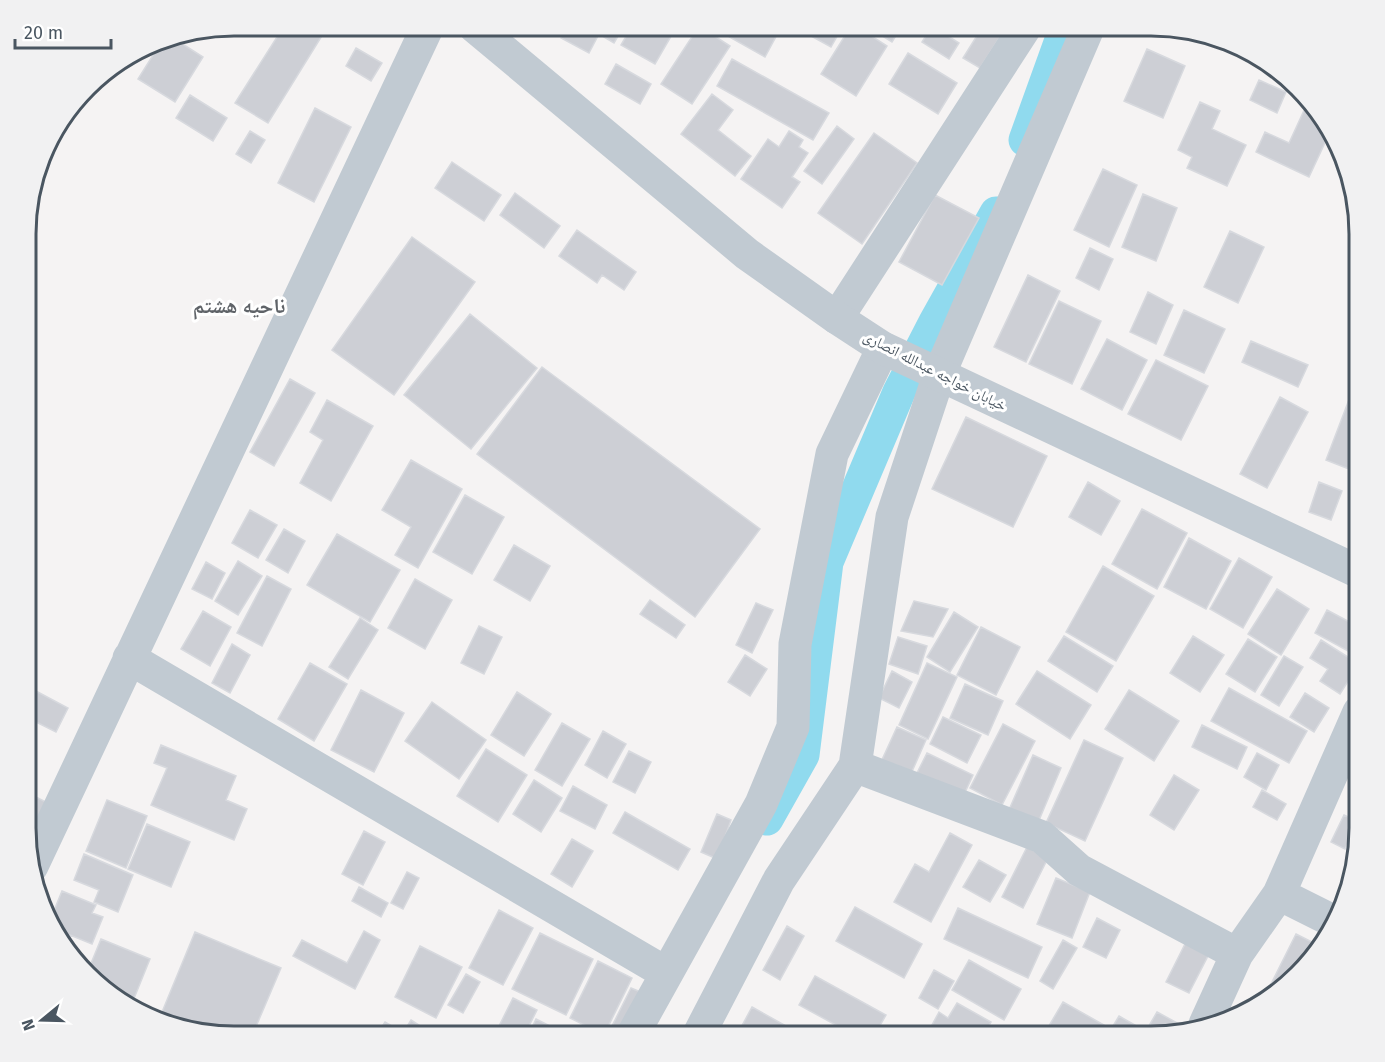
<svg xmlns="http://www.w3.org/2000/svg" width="1385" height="1062" viewBox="0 0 1385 1062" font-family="'Fira Sans','Noto Naskh Arabic',sans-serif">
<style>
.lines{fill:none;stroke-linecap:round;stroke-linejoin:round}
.canal{stroke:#90daee;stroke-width:33}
.building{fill:#cdcfd5;stroke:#d7d9de;stroke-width:1.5}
.minor{stroke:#c1cad2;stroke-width:33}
.tertiary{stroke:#c1cad2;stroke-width:33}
.labels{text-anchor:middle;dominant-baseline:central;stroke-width:6;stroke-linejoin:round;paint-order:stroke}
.street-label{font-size:15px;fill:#4a5661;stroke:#fff}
.district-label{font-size:21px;font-weight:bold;fill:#5f6368;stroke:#fff}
.rim{fill:none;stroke:#4a5661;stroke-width:3}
</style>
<rect width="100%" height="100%" fill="#f5f3f3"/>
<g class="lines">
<path class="canal" d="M1025 140 1066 26
M767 819 803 755 827 562 899 392 935 322 996 213"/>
</g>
<path class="building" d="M284 26H328L268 123 235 103Z
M541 26H562L557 35Z
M567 26H624L614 43 599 34 589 53 561 38Z
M632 26H677L655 64 621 45Z
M699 26 730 46 692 104 661 84Z
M710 26H770L779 31 765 57Z
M793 26H843L831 47Z
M851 26H856L887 46 856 96 821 74Z
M866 26H902L892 42Z
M932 26 959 43 949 59 922 42Z
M983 26H1007L980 68 963 58Z
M170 36 203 57 175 102 138 79 163 39Z
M356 48 382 63 371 81 346 66Z
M1147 49 1185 66 1163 118 1124 101Z
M908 53 957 83 938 114 889 84Z
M732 59 829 113 813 140 717 86Z
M616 64 651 84 640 104 605 84Z
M1259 80 1286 92 1277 113 1250 100Z
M712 94 733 110 718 130 751 156 735 176 681 134Z
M190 95 227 118 213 141 176 118Z
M1200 102 1220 111 1212 129 1246 145 1227 186 1187 168 1192 157 1178 150Z
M1306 106 1313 110 1330 132 1309 177 1256 152 1265 132 1289 143Z
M315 108 351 127 314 202 278 183Z
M837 126 854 139 822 184 804 171Z
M250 131 265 140 251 163 236 154Z
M789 131 803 140 799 147 808 153 792 177 800 182 782 208 741 179 768 139 779 147Z
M874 133 917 163 862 244 818 213Z
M452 162 501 195 484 221 435 188Z
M1103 169 1137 185 1109 247 1074 230Z
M515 193 560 226 544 248 500 215Z
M1143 194 1177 208 1156 261 1122 247Z
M935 195 979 218 942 285 899 262Z
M577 230 636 272 624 290 602 275 597 283 559 256Z
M1230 231 1264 247 1238 303 1204 287Z
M412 237 475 282 394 395 332 350Z
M1090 248 1113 259 1099 290 1076 278Z
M1028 275 1060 291 1026 362 994 347Z
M1148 292 1173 305 1156 344 1130 332Z
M1059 301 1101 321 1072 384 1029 364Z
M1184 310 1225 329 1204 373 1164 355Z
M470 314 537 368 471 449 404 395Z
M1107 339 1147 360 1122 410 1081 389Z
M1251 341 1308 365 1298 387 1242 362Z
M1156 360 1208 386 1181 440 1128 414Z
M542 367 760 529 695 617 477 454Z
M1358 376H1359V473L1326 460Z
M290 379 315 393 274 466 250 452Z
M1280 397 1308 412 1267 488 1240 474Z
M327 400 373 426 331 501 300 483 323 440 310 432Z
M966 417 1047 456 1013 527 932 489Z
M411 460 462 489 418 568 395 555 411 527 382 510Z
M1088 482 1120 501 1101 535 1069 517Z
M1319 482 1342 491 1331 520 1309 512Z
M465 495 504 517 472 574 433 552Z
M1142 509 1187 533 1157 589 1112 564Z
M250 510 277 525 258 558 232 543Z
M284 529 305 541 288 573 266 560Z
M337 534 400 570 370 622 307 585Z
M1189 538 1231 561 1206 609 1164 587Z
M514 545 550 566 530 601 494 580Z
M1239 558 1272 577 1243 628 1210 609Z
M238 561 262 576 238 615 215 601Z
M206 562 225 573 212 599 192 589Z
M1103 566 1154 596 1116 661 1066 632Z
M267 576 291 589 262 646 237 633Z
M415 579 452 600 425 649 388 628Z
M1277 589 1309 609 1281 655 1248 634Z
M650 600 685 625 676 638 640 614Z
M914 601 948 609 933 637 901 631Z
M756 603 773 610 752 653 736 645Z
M1327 610 1359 627V657L1315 633Z
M203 611 231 627 210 666 181 649Z
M954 612 978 627 950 672 927 657Z
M360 618 378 630 348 679 329 667Z
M479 626 502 637 484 674 461 663Z
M981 627 1020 647 996 695 957 675Z
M1064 636 1113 666 1097 692 1048 661Z
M1193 636 1224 655 1200 692 1170 673Z
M898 637 927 646 918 674 889 664Z
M1248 639 1277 657 1255 692 1226 674Z
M1321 640 1359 664 1340 694 1320 681 1328 669 1310 658Z
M232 644 250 655 230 693 212 683Z
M745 655 767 669 750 696 728 682Z
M1284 656 1303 667 1279 706 1261 695Z
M310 663 347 684 314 741 278 719Z
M927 663 957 677 928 739 899 725Z
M892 671 912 682 899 708 879 698Z
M1037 671 1091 705 1070 739 1016 704Z
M965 684 1003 701 988 735 950 718Z
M1229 688 1307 731 1289 763 1211 721Z
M34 690 68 708 56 732 26 717V705Z
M361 690 404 713 374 772 331 750Z
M1129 690 1179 721 1154 761 1105 729Z
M517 692 551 714 524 756 491 735Z
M1305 693 1329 708 1314 732 1290 717Z
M432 702 486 740 459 779 405 741Z
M943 717 981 735 967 763 930 744Z
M562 723 590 739 562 786 535 770Z
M1003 724 1035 741 1002 805 970 788Z
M1202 725 1247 747 1237 769 1192 747Z
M897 727 926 740 910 776 881 762Z
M603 731 626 744 607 778 585 765Z
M1084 740 1123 758 1085 841 1046 823Z
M161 745 236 776 226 800 247 809 234 840 151 805 167 768 154 763Z
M486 749 527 775 498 822 457 796Z
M629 751 651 762 635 793 613 782Z
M927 753 973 775 962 799 915 777Z
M1257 753 1279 765 1266 790 1244 777Z
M1033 755 1061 768 1037 825 1008 812Z
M1174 775 1199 790 1174 830 1150 815Z
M534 780 562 798 541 832 513 814Z
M573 786 607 805 595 829 560 811Z
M1262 790 1286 804 1277 820 1253 807Z
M26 792 46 802 28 838 26 837Z
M107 800 147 816 126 868 86 851Z
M625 812 690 849 678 870 613 833Z
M717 814 731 820 717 859 701 852Z
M1344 815 1359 822 1345 849 1331 842Z
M147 824 190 842 171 887 128 869Z
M364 831 385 842 363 885 342 874Z
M950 833 972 845 931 922 894 902 915 864 929 872Z
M572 839 593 851 572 887 551 874Z
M1027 847 1048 858 1023 908 1002 897Z
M84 854 133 875 118 912 94 902 99 890 74 880Z
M979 860 1006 875 990 902 963 887Z
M407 872 419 878 403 909 391 903Z
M1056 878 1090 892 1072 938 1037 924Z
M1349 885 1344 905 1340 903Z
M359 887 388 903 381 917 352 901Z
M62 891 96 905 92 913 103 917 92 944 70 935 66 945 49 923Z
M855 907 922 944 904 978 836 941Z
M958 908 1042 947 1028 978 944 939Z
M499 910 533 928 503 985 469 968Z
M1097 918 1120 930 1106 958 1083 947Z
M787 926 804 936 780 980 763 970Z
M364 931 380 940 355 989 293 956 302 940 347 963Z
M195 932 281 968 252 1036 216 1035 162 1012Z
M540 933 593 959 566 1015 512 989Z
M1296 934 1320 946 1308 965 1263 1000Z
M101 939 150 959 131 1006 97 985 87 973Z
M1063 940 1077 948 1053 989 1040 981Z
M1187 940 1210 952 1189 993 1166 982Z
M420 946 462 967 436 1018 395 997Z
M969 960 1021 989 1004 1020 952 990Z
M598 961 632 978 604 1035 570 1018Z
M934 970 954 981 938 1009 919 998Z
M466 974 480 982 463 1013 448 1005Z
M815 976 886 1015 874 1036H856L799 1005Z
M631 988 643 993 622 1036H607Z
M513 998 537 1010 524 1036H494Z
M1063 1002 1104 1025 1097 1036H1043Z
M957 1003 991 1022 983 1036H926L939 1012 948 1018Z
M752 1007 804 1036H744L738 1033Z
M134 1008 158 1018 157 1021H155Z
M1157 1012 1181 1025 1178 1030 1143 1036Z
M1119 1016 1142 1029 1138 1036H1107Z
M536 1019 560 1031 557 1036H528Z
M411 1020 425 1029 421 1036H401Z
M385 1022 402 1032 399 1036H376Z"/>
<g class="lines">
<path class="minor" d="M837 318 1026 26
M129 658 666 973
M855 766 1042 837 1079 870 1237 954
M32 866 428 26
M1279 894 1335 922
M1205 1024 1237 954 1279 894 1359 712
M632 1036 761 804 793 727 795 644 832 454 883 348
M698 1036 779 880 855 766 892 517 939 375 1089 26"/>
<path class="tertiary" d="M474 26 747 254 837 318 883 348 1359 572"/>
</g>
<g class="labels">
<g class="street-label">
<text transform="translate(935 371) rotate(27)">خیابان خواجه عبدالله انصاری</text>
</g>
<g class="district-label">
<text x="239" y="306">ناحیه هشتم</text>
</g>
</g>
<path d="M0 0H1385V1062H0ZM234 36H1151A198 198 0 0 1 1349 234V828A198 198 0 0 1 1151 1026H234A198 198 0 0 1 36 828V234A198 198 0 0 1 234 36Z" fill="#f1f1f2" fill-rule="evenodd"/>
<path class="rim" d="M234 36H1151A198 198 0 0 1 1349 234V828A198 198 0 0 1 1151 1026H234A198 198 0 0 1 36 828V234A198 198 0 0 1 234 36Z"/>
<g transform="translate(42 1020) rotate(251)" stroke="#ffffff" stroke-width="4.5" paint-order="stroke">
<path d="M0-4.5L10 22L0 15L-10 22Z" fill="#4a5661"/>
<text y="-9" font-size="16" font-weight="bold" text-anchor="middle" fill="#4a5661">N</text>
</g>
<path d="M15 39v9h96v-9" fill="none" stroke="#4a5661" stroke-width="3"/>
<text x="24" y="39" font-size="18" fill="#4a5661" stroke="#ffffff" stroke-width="4.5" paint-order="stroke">20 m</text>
</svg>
